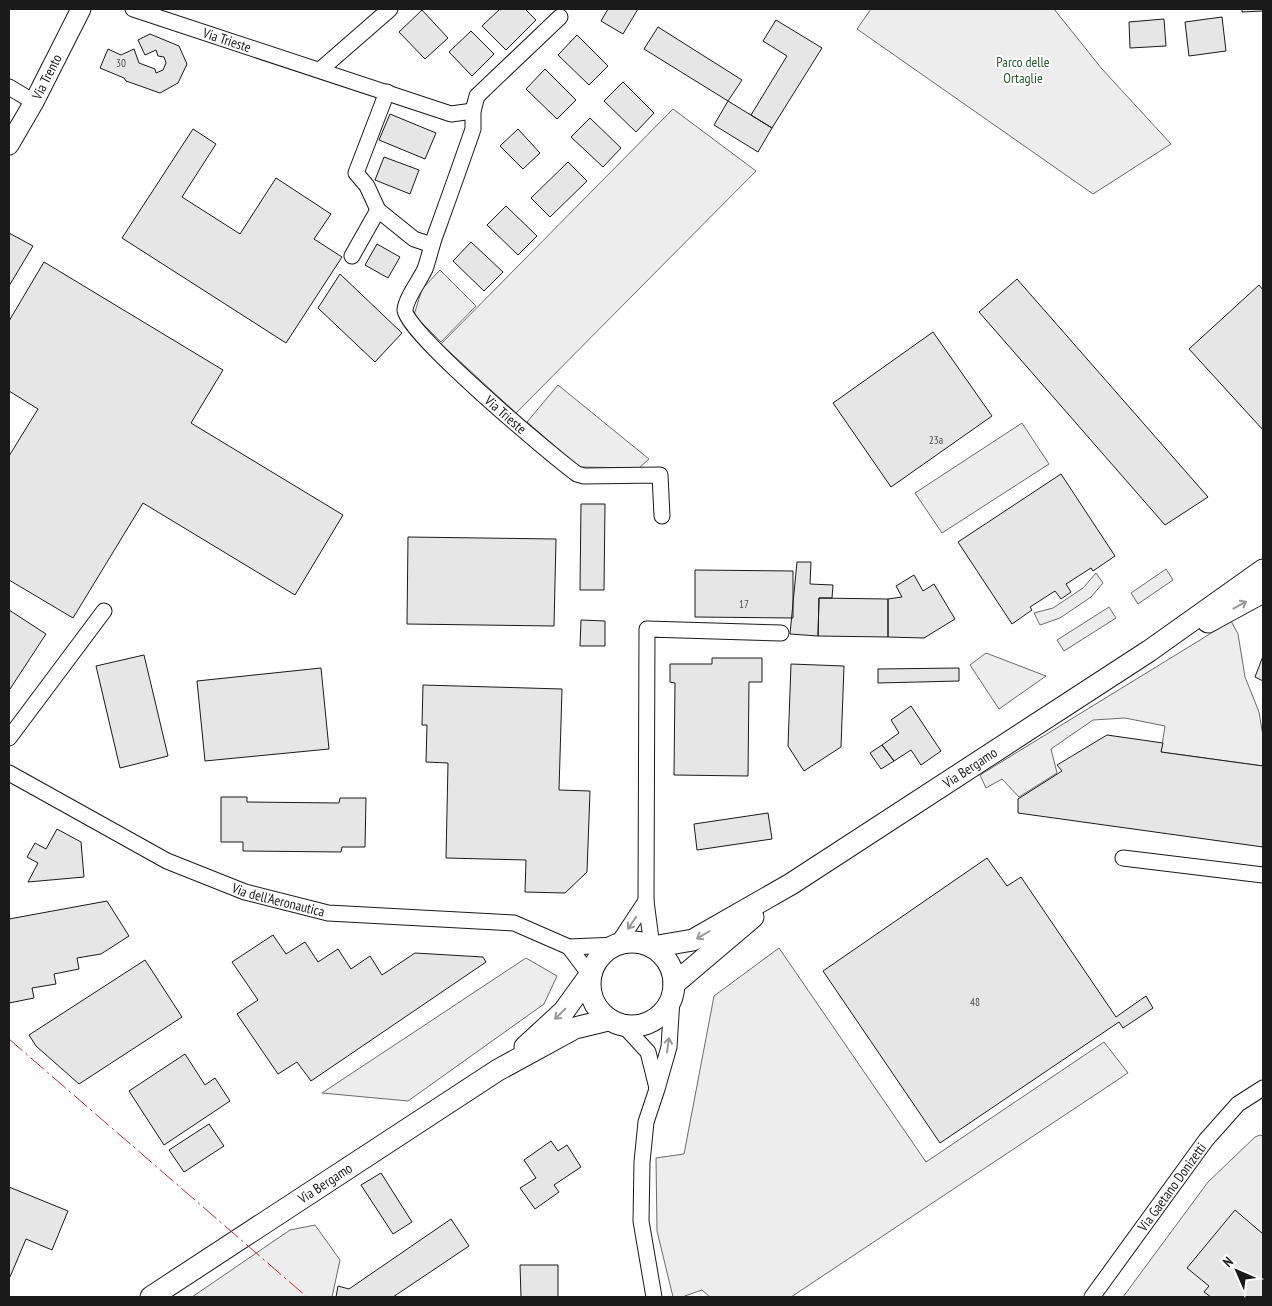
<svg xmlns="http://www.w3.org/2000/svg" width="1272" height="1306" viewBox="0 0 1272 1306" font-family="'PT Sans Narrow',sans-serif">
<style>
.built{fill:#ededed;stroke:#6a6a6a}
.building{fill:#e6e6e6;stroke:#1a1a1a}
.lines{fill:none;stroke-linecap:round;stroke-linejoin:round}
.minor-casing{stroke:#1a1a1a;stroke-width:17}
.tertiary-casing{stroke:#1a1a1a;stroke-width:21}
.secondary-casing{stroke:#1a1a1a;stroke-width:23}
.minor{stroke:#fff;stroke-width:15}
.tertiary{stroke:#fff;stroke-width:19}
.secondary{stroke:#fff;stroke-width:21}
.power{stroke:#c62828;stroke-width:1;stroke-dasharray:18 4 2.5 4;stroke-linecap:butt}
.oneway{stroke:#989898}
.labels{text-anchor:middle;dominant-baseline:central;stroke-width:4;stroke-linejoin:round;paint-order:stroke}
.number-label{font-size:11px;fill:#4d4d4d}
.street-label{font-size:14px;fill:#1a1a1a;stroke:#fff}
.park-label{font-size:14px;fill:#2b5a34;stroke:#fff}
</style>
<rect width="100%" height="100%" fill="#fff"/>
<path class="built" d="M871 9H1054L1102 69 1171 144 1093 194 857 29Z
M673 109 756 171 516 413 441 344Z
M440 270 476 306 441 342 414 315 422 289Z
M558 385 649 459 639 468 579 467 527 422Z
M1022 423 1049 464 942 533 915 493Z
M1166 569 1173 580 1138 604 1131 593Z
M1096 573 1103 583 1091 597 1060 618 1040 625 1034 613 1053 608 1083 588Z
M1109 607 1116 618 1064 651 1057 640Z
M1231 621 1238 634 1245 677 1259 712 1263 736V766L1161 752 1165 726 1125 718 1093 720 1051 749 1057 773 1019 797 1002 779 986 788 980 775Z
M986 653 1046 676 999 709 970 665Z
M779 948 926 1162 1104 1042 1128 1073 791 1297H710L702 1290 682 1297H673L657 1231 656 1158 684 1154 714 996Z
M526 958 557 976 544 1004 408 1101 322 1093Z
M1260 1135 1263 1136V1297H1123L1208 1182 1255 1137Z
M315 1225 340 1260 332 1297H192L290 1230Z"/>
<path class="building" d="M500 9H525L536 20 506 50 482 26Z
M608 9H638L623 34 601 21Z
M1242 9H1263V11L1242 12Z
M422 10 448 38 425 59 399 32Z
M1222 17 1226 51 1189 56 1185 22Z
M1164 19 1166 46 1130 48 1129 22Z
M776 20 822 48 772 128 751 115 787 56 763 41Z
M658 27 742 80 728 101 644 49Z
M471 31 494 54 472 76 449 52Z
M150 34 179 46 187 64 178 83 160 93 126 81 124 78 100 68 108 49 121 55 134 49 139 63 155 69 156 73 163 70 166 63 164 57 158 56 156 50 145 55 138 40Z
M577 35 608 66 589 85 558 55Z
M545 69 576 100 557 119 526 89Z
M623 82 654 113 636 132 604 101Z
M728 101 772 128 758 152 714 125Z
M390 114 436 133 425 159 379 140Z
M590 118 621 148 603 167 571 137Z
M193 129 216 144 182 197 240 234 276 178 331 214 314 239 342 257 286 343 122 238Z
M518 129 540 153 523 169 500 146Z
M384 157 419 170 410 194 375 180Z
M568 162 587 181 550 217 531 198Z
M506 206 537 236 518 255 487 225Z
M9 233 33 246 9 286Z
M471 242 503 272 484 291 453 261Z
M377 244 400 257 388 278 365 265Z
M44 262 223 370 191 423 343 515 295 595 143 503 73 618 9 580V456L38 409 9 391V321Z
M340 274 402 333 375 362 318 308Z
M1017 279 1208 497 1165 525 979 312Z
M1259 285 1263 290V430L1189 349Z
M933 332 992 416 891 487 833 403Z
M1061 474 1115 556 1093 571 1091 568 1066 584 1071 592 1061 599 1055 591 1030 607 1032 610 1012 624 958 542Z
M581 504H605L604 590H580Z
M408 537 556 539 554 626 407 624Z
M797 562H811L810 584 833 585 832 598H819L818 636 790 634Z
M695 570 793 571V618L695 617Z
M914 575 923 591 934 584 955 619 924 638 888 637V599L902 597 896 586Z
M819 598 888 599V637L818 636Z
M9 610 46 634 10 689 9 688Z
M581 620 605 621V646H580Z
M144 655 168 756 120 768 96 666Z
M1263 656V681L1255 677Z
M712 658H762V682H749L748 776 674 775 675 683 670 682V664H712Z
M791 664 844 666 841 747 804 771 788 746Z
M321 668 329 749 205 761 197 681Z
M959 668V681L878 683V669Z
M423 685 562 689 559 790 590 791 587 872 565 893 525 892 526 860 446 858 448 763 426 762 427 725H422Z
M911 706 941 751 921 765 911 750 894 761 882 745 899 733 891 720Z
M1107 735 1163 743 1161 752 1263 766V847L1018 813V799L1062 771 1057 765Z
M882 745 894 761 881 769 870 753Z
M221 797H247V802L339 803 340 798H366L365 847H342L341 852 243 851V842H221Z
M768 813 772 839 697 850 694 824Z
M57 829 81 842 84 877 28 882 38 863 27 857 35 843 46 849Z
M987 858 1007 886 1021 877 1116 1017 1146 996 1153 1008 1123 1028 1119 1022 940 1143 823 971Z
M107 901 129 936 101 954 77 958 79 969 54 974 56 984 32 988 34 998 9 1003V919Z
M273 935 286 954 305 942 318 962 338 949 351 969 370 956 382 975 415 953 483 957 486 962 311 1081 297 1062 278 1074 237 1014 258 1000 232 962Z
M145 960 182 1017 79 1084 36 1046 29 1035Z
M185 1054 205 1085 215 1078 230 1101 164 1145 129 1091Z
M209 1124 224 1146 184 1172 169 1150Z
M551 1141 558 1151 567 1145 581 1167 554 1185 559 1192 535 1209 520 1188 536 1178 524 1160Z
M381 1173 412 1222 393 1234 361 1185Z
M9 1187 68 1211 52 1250 26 1239 10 1277 9 1276Z
M1235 1210 1263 1234V1297H1211L1204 1292 1209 1286 1187 1268Z
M451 1219 469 1246 393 1297H336L338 1286 349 1289Z
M520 1265H558V1297H521Z"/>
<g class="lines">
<g class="minor-casing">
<g id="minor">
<path id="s1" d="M133 9 451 114 473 111"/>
<path id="s2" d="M560 17 477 96 473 111V129C461 164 448 200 435 236 431 247 429 258 425 269 420 280 406 298 405 310 404 331 552 456 577 474L584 476 660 475 662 516"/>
<path d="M320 70 390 9"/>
<path d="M9 87 34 102"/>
<path d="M387 92 356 173 367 186 378 210 414 239 432 245"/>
<path d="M352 256 378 210"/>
<path d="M9 738 104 611"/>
<path id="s3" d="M9 773 167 861 245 892 328 913 514 923 569 947 617 945 646 901"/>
<path d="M1123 858 1263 875"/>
<path d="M569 947 590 975"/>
<path d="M652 947 646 901 647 629 781 633"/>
<path d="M625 1027 648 1052 657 1088"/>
<path d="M654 1297 641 1221 642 1162 646 1122 657 1089 669 1047 672 999"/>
<path id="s4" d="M1092 1297 1206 1140 1238 1104 1263 1088"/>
</g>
</g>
<g class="tertiary-casing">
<g id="tertiary">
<path id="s5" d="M9 145 34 102 81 9"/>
</g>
</g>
<g class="secondary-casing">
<g id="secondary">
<path d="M1208 622 1263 592"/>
<circle cx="632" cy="984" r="42"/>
<path id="s6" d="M652 947 693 940 791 884 1149 651 1263 570"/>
<path d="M674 984 753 917"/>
<path d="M525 1047 564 1011 590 975"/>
<path id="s7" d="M151 1297 498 1070 575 1028 608 1020"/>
</g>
</g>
<use href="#minor" class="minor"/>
<use href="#tertiary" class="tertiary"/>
<use href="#secondary" class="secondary"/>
<path class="power" d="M9 1039 307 1297"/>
</g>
<defs><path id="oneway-shaft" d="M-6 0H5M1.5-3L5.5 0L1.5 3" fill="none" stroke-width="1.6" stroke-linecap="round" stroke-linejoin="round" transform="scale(1.25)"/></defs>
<g class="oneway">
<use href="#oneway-shaft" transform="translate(1240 605) rotate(-29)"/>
<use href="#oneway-shaft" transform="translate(632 923) rotate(124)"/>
<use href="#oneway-shaft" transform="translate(703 935) rotate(150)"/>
<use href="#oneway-shaft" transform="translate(560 1014) rotate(135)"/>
<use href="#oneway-shaft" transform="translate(668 1045) rotate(-82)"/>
</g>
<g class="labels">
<g class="number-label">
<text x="121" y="63">30</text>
<text x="936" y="440">23a</text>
<text x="744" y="604">17</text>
<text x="975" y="1002">48</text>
</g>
<g class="street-label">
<text stroke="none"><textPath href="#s1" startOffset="99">Via Trieste</textPath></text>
<text stroke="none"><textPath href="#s5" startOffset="78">Via Trento</textPath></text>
<text stroke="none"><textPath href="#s2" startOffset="488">Via Trieste</textPath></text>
<text stroke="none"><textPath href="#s6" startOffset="368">Via Bergamo</textPath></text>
<text stroke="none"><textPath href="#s3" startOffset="299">Via dell'Aeronautica</textPath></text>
<text stroke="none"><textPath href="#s7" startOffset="208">Via Bergamo</textPath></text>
<text stroke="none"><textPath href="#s4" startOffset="136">Via Gaetano Donizetti</textPath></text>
</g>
<g class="park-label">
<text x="1023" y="62">Parco delle<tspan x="1023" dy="16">Ortaglie</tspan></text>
</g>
</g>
<rect width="1272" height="1306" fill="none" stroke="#1a1a1a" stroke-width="20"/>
<g transform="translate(1237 1271) rotate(315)" stroke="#ffffff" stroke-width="4" paint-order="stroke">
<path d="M0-4L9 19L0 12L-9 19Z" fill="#1a1a1a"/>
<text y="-8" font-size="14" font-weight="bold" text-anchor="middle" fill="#1a1a1a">N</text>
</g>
</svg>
